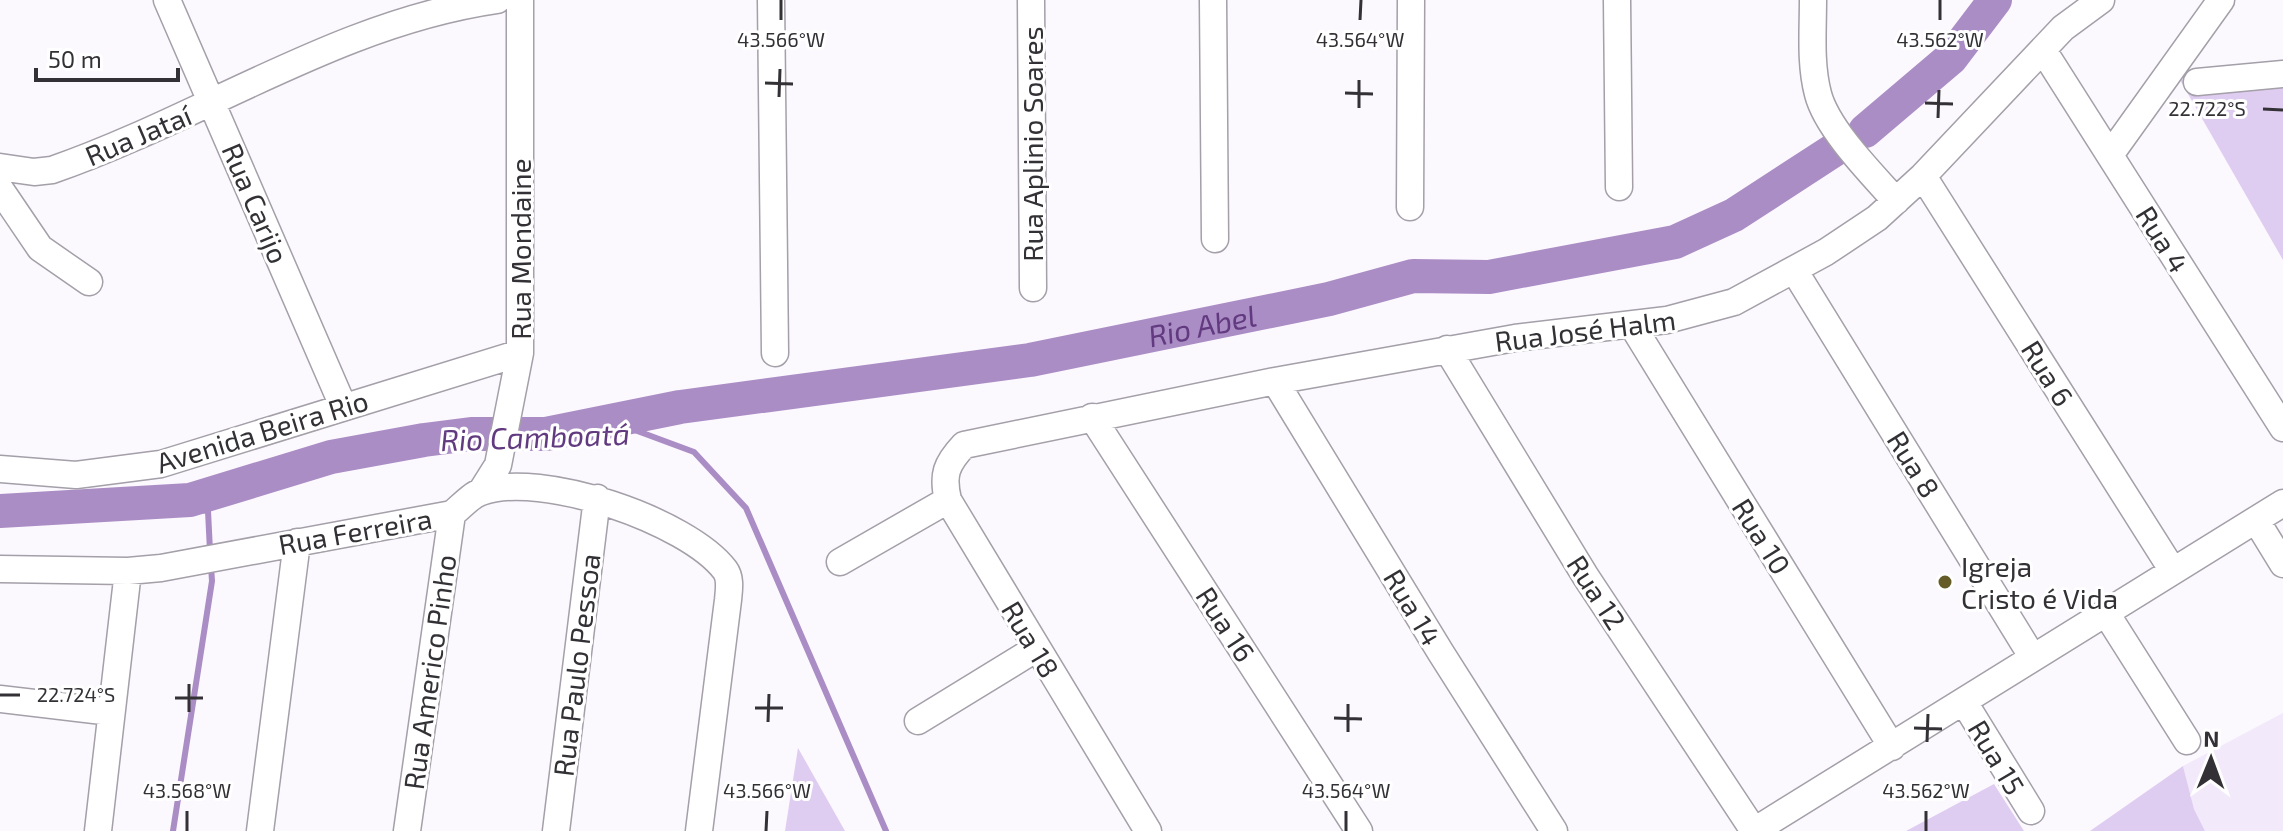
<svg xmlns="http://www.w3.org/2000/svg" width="2283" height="831" viewBox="0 0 2283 831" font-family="'Exo 2',sans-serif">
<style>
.built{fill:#f2e9fa}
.green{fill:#dfcdf1}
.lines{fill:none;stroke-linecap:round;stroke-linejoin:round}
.stream{stroke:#ab8dc5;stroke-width:6}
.river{stroke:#ab8dc5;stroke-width:34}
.minor-casing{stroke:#a49fa8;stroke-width:29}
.minor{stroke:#fff;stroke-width:26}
.ticks{fill:none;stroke:#333135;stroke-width:3}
.poi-dot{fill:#655c28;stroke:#fff;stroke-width:3}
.labels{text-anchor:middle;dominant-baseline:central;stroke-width:6;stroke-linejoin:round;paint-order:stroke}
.street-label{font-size:28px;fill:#333135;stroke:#fff}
.poi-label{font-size:28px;fill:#333135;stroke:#fff;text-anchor:start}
.water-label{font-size:30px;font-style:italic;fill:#623a80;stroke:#fff}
.ticks-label{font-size:20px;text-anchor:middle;fill:#333135;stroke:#fff;stroke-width:6;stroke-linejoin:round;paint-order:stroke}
</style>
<rect width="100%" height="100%" fill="#fbf8fe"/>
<path class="built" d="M2283 713V831H2205L2194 809 2183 766Z"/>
<path class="green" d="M2283 62V260L2180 80Z
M798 748 845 831H785Z
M2183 766 2194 809 2205 831H2090Z
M1994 784 2024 831H1906Z"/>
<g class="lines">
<path class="stream" d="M546 434 632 429 694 452 746 508 886 831
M149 504 208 511 210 551
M173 831 212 581 211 566"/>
<g class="river">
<path d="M1865 131 1951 58 1995 0"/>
<path id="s1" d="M0 511 190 500 331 457 424 440 471 434H546L680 407 1030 360 1329 299 1413 276 1489 277 1675 242 1734 215 1834 150"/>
</g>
<g class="minor-casing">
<path id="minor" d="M167 0 343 406
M771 0 775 353
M1031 0 1033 288
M1213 0 1215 239
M1617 0 1619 187
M1813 0C1813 31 1810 64 1818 94 1827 129 1872 174 1896 201
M2043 50 2283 428
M2197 82 2283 74
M2110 155 2221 0
M0 167 34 172 52 170C202 118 338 23 497 0
M1923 176 2173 571
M0 189 40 248 89 282
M1410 207 1411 0
M1794 270 2033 658
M1632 325 1892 747
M1447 349 1586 577 1754 831 2283 503
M1275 381 1441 653 1554 831
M1092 417 1359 831
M0 469 76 475 161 464 520 353
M481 492 498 465 520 353V0
M2256 520 2283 564
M840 562 948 500
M0 569 128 571 161 568 452 514C461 507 471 495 481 492 540 470 688 521 725 570 731 578 729 590 728 600L699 831
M2106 613 2187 741
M0 699 111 712
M1964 702 2031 811
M918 721 1037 648
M98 831 128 571
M260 831 297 542
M407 831 452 514
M556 831 597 498
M1148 831 948 500C942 475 946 464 964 445L1275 381 1515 338 1667 320 1734 302 1826 252 1877 218 1923 176 2063 28 2101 0"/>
</g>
<use href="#minor" class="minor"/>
</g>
<path class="ticks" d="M781 20V0M1360 20 1361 0M1940 20V0M765 83 793 84M1345 93 1373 94M779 97 780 69M1925 103 1953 104M1359 108V80M2263 109 2283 110M1938 118 1939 90M0 695H20M175 698H203M755 708H783M189 712V684M1334 718 1362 719M768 722 769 694M1914 728 1942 729M1348 732V704M1927 742 1928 714M187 831V811M766 831 767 811M1346 831V811M1926 831V811"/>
<circle class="poi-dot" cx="1945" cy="582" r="8"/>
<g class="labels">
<g class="street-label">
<text transform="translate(138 135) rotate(-23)">Rua Jataí</text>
<text transform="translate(1032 144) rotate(-90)">Rua Aplinio Soares</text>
<text transform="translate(256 203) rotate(67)">Rua Carijo</text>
<text transform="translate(2163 239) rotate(58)">Rua 4</text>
<text transform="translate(520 249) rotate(-90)">Rua Mondaine</text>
<text transform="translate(1585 330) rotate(-7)">Rua José Halm</text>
<text transform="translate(2048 373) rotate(58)">Rua 6</text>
<text transform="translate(262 431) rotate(-17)">Avenida Beira Rio</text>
<text transform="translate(1914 464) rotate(58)">Rua 8</text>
<text transform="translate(355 531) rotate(-10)">Rua Ferreira</text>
<text transform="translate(1762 536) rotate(58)">Rua 10</text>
<text transform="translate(1597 592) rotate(57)">Rua 12</text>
<text transform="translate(1413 607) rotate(59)">Rua 14</text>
<text transform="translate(1226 624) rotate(57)">Rua 16</text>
<text transform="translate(1031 639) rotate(59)">Rua 18</text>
<text transform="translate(576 665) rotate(-83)">Rua Paulo Pessoa</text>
<text transform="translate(429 672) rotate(-82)">Rua Americo Pinho</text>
<text transform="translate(1997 757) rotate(59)">Rua 15</text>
</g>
<g class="poi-label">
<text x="1961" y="566">Igreja<tspan x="1961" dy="32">Cristo é Vida</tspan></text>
</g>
<g class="water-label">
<text stroke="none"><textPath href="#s1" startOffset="1220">Rio Abel</textPath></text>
<text transform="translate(535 436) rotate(-2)">Rio Camboatá</text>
</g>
</g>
<g class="ticks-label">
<text x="781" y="47">43.566°W</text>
<text x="1360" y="47">43.564°W</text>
<text x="1940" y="47">43.562°W</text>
<text x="2207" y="116">22.722°S</text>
<text x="76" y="702">22.724°S</text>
<text x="187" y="798">43.568°W</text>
<text x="767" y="798">43.566°W</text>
<text x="1346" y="798">43.564°W</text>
<text x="1926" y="798">43.562°W</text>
</g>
<g transform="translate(2211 759) rotate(1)" stroke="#ffffff" stroke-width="6" paint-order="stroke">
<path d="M0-6L14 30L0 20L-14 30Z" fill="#333135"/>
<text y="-12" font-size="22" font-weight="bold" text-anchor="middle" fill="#333135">N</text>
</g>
<path d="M36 68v12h142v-12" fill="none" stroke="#333135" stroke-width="4"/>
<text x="48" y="68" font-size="24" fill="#333135" stroke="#ffffff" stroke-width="6" paint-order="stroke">50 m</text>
</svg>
